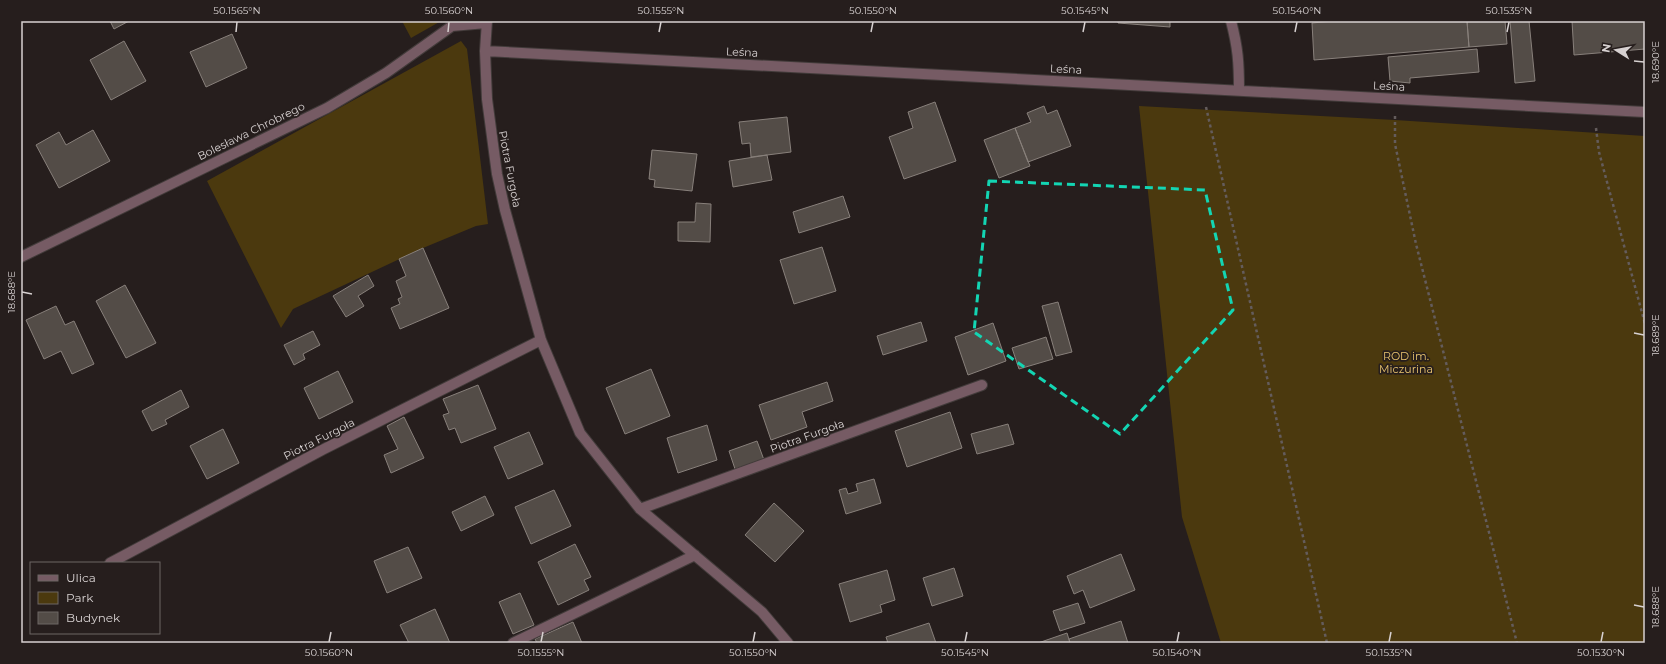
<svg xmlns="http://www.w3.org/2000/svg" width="1666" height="664" viewBox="0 0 1666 664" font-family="Montserrat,sans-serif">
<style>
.green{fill:#4b390e}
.building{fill:#534c47;stroke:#88807b}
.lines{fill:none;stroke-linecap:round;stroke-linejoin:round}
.minor-casing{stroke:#423b3a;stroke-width:12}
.path{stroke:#645c5c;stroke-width:2.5;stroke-dasharray:3 3;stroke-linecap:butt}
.minor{stroke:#765b64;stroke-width:10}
.marked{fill:none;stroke:#13d5b3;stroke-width:3;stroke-dasharray:8 5;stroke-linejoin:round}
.ticks{fill:none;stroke:#d7d1d1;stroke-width:1.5}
.labels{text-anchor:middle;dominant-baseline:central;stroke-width:3.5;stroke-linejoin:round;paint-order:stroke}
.street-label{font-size:11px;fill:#d7d1d1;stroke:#261e1d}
.park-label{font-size:11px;fill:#ebc66f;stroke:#261e1d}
.neatline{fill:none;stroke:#d7d1d1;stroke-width:1.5}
.ticks-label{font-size:10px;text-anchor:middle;fill:#d7d1d1}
</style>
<rect width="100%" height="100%" fill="#261e1d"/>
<path class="green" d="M402 21H441L411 38Z
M461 41 467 49 488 224 476 226 423 248 293 309 281 328 207 181Z
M1139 106 1395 120 1645 136V643H1221L1182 517Z"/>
<path class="building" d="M110 21H129L114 29Z
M1118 21H1170V27L1118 23Z
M1333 21H1467L1469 47 1314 60 1312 23Z
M1467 21H1505L1507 44 1469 47Z
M1510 21H1529L1535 81 1515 83Z
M1572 21H1645V49L1574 55Z
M232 34 247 68 206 87 190 52Z
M124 41 146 81 111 100 90 60Z
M1477 49 1479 72 1410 78V83L1390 81 1388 57Z
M935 102 956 161 904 179 889 137 913 128 908 112Z
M1044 106 1047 114 1057 110 1071 146 1028 162 1015 128 1031 122 1027 113Z
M787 117 791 152 751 157 750 143 742 144 739 122Z
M1015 128 1030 166 999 178 984 140Z
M93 130 110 161 59 188 36 145 59 132 66 145Z
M652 150 697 154 692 191 654 187 655 180 649 179Z
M767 155 772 180 733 187 729 161Z
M843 196 850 217 799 233 793 212Z
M696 203 711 204 710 242 678 241V222H695Z
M822 247 836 291 794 304 780 260Z
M423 248 449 308 400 329 391 308 400 304 398 299 402 297 396 281 406 276 399 259Z
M368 275 374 286 358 296 364 306 346 317 333 296Z
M125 285 156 343 126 358 96 301Z
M1058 302 1072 352 1056 356 1042 306Z
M56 306 65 325 74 321 94 364 72 374 61 351 44 359 26 320Z
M921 322 927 341 883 355 877 336Z
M993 323 1006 361 968 375 955 337Z
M313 331 320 345 303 354 305 359 294 365 284 345Z
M1046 337 1053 359 1019 369 1012 348Z
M651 369 670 416 625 434 606 388Z
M338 371 353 402 319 419 304 388Z
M827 382 833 401 802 412 807 427 771 440 759 405Z
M478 385 496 429 461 443 455 428 449 430 443 415 449 413 443 399Z
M181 390 189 407 165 420 167 424 152 431 142 411Z
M950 412 962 448 907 467 895 431Z
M404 417 424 458 391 473 384 455 398 449 387 426Z
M1008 424 1014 444 977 454 971 434Z
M707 425 717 460 678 473 667 438Z
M223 429 239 463 207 479 190 446Z
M529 432 543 464 508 479 494 447Z
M757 441 764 460 735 469 729 451Z
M874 479 881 503 846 514 839 490 846 488 848 494 858 491 856 484Z
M554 490 571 526 531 544 515 507Z
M485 496 494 515 461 531 452 512Z
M774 503 804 531 775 562 745 535Z
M575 544 591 577 584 580 589 590 558 605 538 562Z
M408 547 422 578 387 593 374 561Z
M1121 554 1135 590 1090 608 1083 590 1074 594 1067 576Z
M954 568 963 596 932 606 923 578Z
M887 570 895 600 880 605 882 612 850 622 839 584Z
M520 593 534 625 513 634 499 602Z
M1078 603 1085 623 1060 631 1053 611Z
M435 609 450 643H409L400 625Z
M1121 621 1128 643H1070L1069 639Z
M573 622 582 643H537L535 639Z
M929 623 936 643H888L886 637Z
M1067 633 1070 643H1038Z"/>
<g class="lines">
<g class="minor-casing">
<path id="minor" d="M487 21 485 51 487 99 497 174 505 210 541 340 580 433 640 509 762 612 788 643
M1231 21C1238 48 1239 63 1239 90
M485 51 1645 112
M21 257 327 108 386 73 452 26 486 23
M640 509 982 385
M110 563 322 450 541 340
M513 643 695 555"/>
</g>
<path class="path" d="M1206 107 1327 643
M1395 116V144L1416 244 1517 643
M1596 128 1599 152 1645 324"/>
<use href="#minor" class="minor"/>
</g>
<path class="marked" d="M989 181 1205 190 1233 310 1120 434 974 332Z"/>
<path class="ticks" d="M236 32 237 22M448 32 449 22M659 32 661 22M871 32 873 22M1083 32 1085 22M1295 32 1297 22M1507 32 1509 22M1634 61 1644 62M22 292 32 294M1634 333 1644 335M1634 605 1644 607M329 642 331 632M541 642 543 632M753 642 755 632M965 642 967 632M1177 642 1179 632M1389 642 1391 632M1601 642 1603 632"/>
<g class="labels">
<g class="street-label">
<text transform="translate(742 52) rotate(3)">Leśna</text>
<text transform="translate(1066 69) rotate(3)">Leśna</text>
<text transform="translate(1389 86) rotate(3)">Leśna</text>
<text transform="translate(251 131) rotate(-26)">Bolesława Chrobrego</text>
<text transform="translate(510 169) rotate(79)">Piotra Furgoła</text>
<text transform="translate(807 436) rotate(-20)">Piotra Furgoła</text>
<text transform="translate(319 439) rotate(-27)">Piotra Furgoła</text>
</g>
<g class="park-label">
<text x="1406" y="356">ROD im.<tspan x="1406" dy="13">Miczurina</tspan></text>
</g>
</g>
<rect width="1666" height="664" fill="none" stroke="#261e1d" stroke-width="44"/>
<rect x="30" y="562" width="130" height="72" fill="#261e1d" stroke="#6d6665"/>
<rect x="38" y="575" width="20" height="6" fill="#765b64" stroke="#6d6665"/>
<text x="66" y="582" font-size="12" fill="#d7d1d1">Ulica</text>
<rect x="38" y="592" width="20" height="12" fill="#4b390e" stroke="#6d6665"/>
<text x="66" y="602" font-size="12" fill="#d7d1d1">Park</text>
<rect x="38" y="612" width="20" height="12" fill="#534c47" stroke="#6d6665"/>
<text x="66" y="622" font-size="12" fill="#d7d1d1">Budynek</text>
<g transform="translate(1616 50) rotate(281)" stroke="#261e1d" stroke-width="3" paint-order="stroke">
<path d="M0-3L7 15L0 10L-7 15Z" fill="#d7d1d1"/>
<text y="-6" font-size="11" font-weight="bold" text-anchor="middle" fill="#d7d1d1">N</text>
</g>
<rect x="22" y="22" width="1622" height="620" class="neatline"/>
<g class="ticks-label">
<text x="237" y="14">50.1565°N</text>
<text x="449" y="14">50.1560°N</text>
<text x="661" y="14">50.1555°N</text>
<text x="873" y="14">50.1550°N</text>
<text x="1085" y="14">50.1545°N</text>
<text x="1297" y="14">50.1540°N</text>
<text x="1509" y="14">50.1535°N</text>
<text transform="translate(1655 62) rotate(-90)" y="4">18.690°E</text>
<text transform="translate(11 292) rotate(-90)" y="4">18.688°E</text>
<text transform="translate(1655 335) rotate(-90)" y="4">18.689°E</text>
<text transform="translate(1655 607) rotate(-90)" y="4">18.688°E</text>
<text x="329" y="656">50.1560°N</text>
<text x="541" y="656">50.1555°N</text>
<text x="753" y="656">50.1550°N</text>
<text x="965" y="656">50.1545°N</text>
<text x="1177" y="656">50.1540°N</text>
<text x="1389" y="656">50.1535°N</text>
<text x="1601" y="656">50.1530°N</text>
</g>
</svg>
